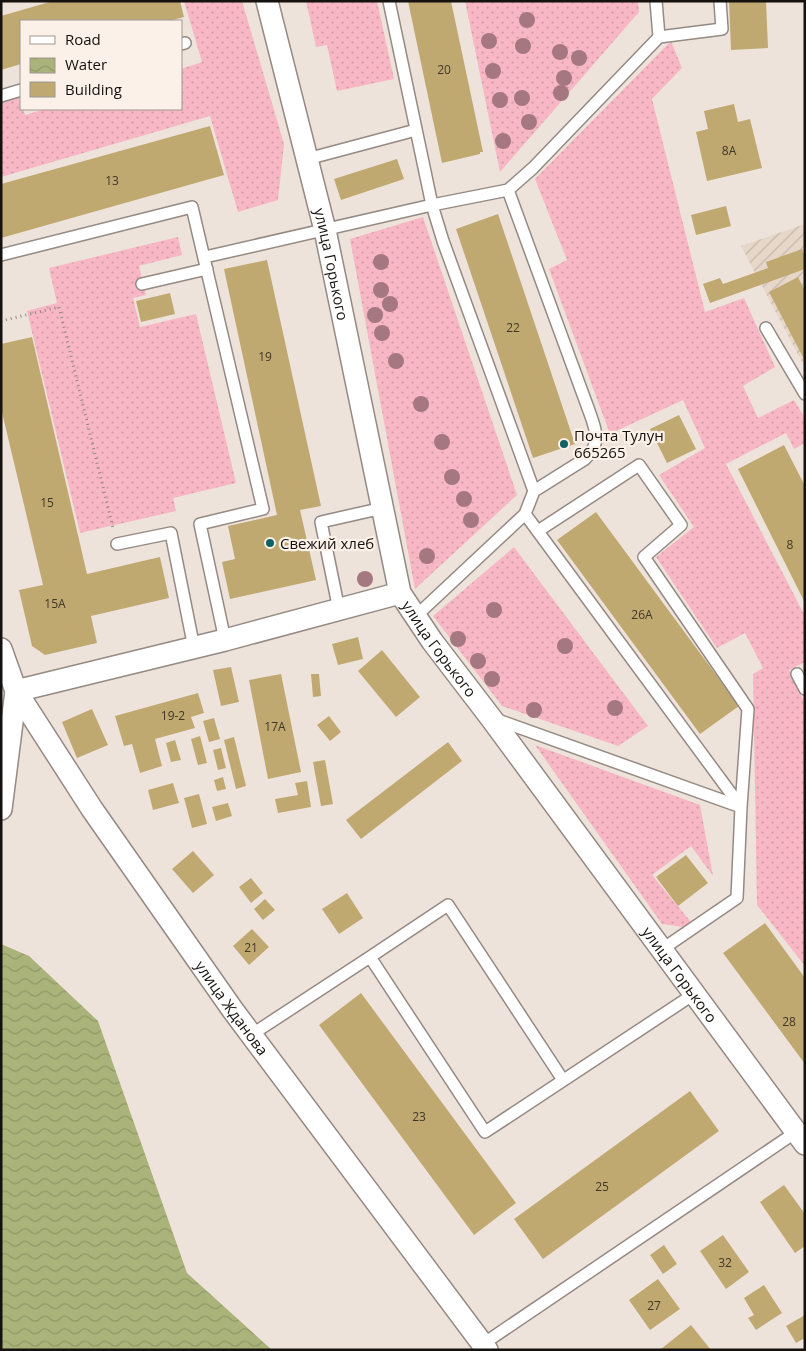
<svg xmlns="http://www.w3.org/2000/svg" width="806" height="1351" viewBox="0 0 806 1351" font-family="'Open Sans',sans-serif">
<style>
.industrial{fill:url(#industrial-furrows)}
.grass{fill:url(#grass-dots)}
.water{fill:url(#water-waves)}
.building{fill:#c0a971}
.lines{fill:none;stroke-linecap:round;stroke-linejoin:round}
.service-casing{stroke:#948a83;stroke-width:14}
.minor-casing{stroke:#948a83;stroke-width:24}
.path{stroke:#8f8781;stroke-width:3;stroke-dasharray:1 4;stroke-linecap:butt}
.service{stroke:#fff;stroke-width:11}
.minor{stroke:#fff;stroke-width:21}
.tree{fill:#a57780}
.poi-dot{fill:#106164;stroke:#fbf1e9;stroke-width:2}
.labels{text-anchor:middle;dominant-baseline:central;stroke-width:4.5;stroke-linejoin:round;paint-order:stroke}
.number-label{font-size:12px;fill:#3f3727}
.street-label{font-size:15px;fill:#14110e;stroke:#fbf1e9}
.poi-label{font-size:15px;fill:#14110e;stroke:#fbf1e9;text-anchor:start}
</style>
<defs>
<pattern id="industrial-furrows" width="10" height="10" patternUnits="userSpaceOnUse" patternTransform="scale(1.25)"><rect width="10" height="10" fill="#e7d7c9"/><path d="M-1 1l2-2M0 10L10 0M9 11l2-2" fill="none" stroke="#c5b8ab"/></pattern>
<pattern id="grass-dots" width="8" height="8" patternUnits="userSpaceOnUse" patternTransform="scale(1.25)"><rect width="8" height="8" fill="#f7b7c4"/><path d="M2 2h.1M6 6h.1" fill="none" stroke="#d39ca7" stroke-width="1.8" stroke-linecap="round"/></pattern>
<pattern id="water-waves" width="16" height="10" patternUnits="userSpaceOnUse" patternTransform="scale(1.25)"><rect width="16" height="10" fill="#aab379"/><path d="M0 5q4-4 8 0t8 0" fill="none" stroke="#919967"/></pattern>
</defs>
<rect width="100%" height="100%" fill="#eee3db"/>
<path class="industrial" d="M805 224V368L741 246Z"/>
<path class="grass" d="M184 1H242L284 144 278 200 238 212 210 116 1 177V102L19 97 21 109H23L25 115 45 109H181V69L202 62Z
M306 1H377L394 79 337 91 327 45 316 47Z
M465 1H638L639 12 500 172Z
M671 41 682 68 652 99 705 312 744 298 775 367 743 386 758 418 794 400 805 418V443L794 449 786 433 726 464 805 616V662L789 670 805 703V966L757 905 753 674 763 668 745 633 717 648 656 557 694 527 659 475 705 448 683 400 610 434 549 269 567 260 535 179Z
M423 217 517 495 415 589 350 239Z
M178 237 182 255 139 266 146 295 133 298 140 327 196 314 236 483 173 498 176 511 80 533 27 311 57 303 49 268Z
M514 547 648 726 618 746 502 706 433 616Z
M535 745 700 805 713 876 691 846 652 875 691 922 683 927 662 924Z"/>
<path class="water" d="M1 944 29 956 98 1021 187 1273 272 1350H1Z"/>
<path class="building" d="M53 1H180L184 17 169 21H21V64L1 70V16Z
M408 1H451L483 152H480V154L442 163Z
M729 1H766L768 48 731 50Z
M734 104 738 122 750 119 762 168 707 181 696 132 708 129 704 111Z
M210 126 224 175 1 238V184Z
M397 159 404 179 341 200 334 179Z
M726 206 731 226 696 235 691 215Z
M498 214 575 444 533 458 456 229Z
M802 249 805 257V269L710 303 703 284 720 278 723 284 768 268 766 262Z
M267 260 321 506 300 510 316 580 230 599 222 562 235 559 228 526 277 515 224 269Z
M798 277 805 291V361L769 292Z
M170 293 175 314 141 322 136 301Z
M32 337 87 574 160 557 169 598 91 616 97 643 45 655 32 646 19 590 43 585 1 408V344Z
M679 415 696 449 667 463 650 429Z
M784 445 805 486V603L738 469Z
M596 512 739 706 700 734 557 540Z
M358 637 363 659 338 665 332 644Z
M382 650 420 697 396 717 358 671Z
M231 667 239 702 221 706 213 670Z
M281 674 301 772 268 779 249 680Z
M311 674H319L321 696 313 697Z
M198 693 204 713 191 717 195 728 155 739 162 766 140 773 132 744 124 746 115 716Z
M92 709 108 745 77 758 62 722Z
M329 716 341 732 330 741 317 725Z
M214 718 220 739 209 742 203 721Z
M200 736 207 763 198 765 191 739Z
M234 737 246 786 236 789 224 740Z
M175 740 181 760 171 762 166 743Z
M448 742 462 761 361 839 346 820Z
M221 748 226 768 218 770 213 750Z
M325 760 333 804 321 806 313 762Z
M223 777 226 789 217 791 214 780Z
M307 781 311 807 278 813 275 799 298 795 295 783Z
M173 783 179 803 153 810 148 790Z
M199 794 207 824 192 828 184 798Z
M228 803 232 816 216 821 212 807Z
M193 851 214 875 193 893 172 869Z
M686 855 708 883 678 906 656 877Z
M251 878 263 893 251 903 239 887Z
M347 893 363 918 339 934 322 909Z
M265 899 275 910 263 920 254 909Z
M765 923 805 978V1064L723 953Z
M252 929 269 947 249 965 233 946Z
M361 993 516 1203 474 1235 319 1025Z
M690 1091 719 1131 543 1259 514 1219Z
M784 1185 805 1214V1246L795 1253 760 1202Z
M723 1235 749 1272 726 1289 700 1251Z
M664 1245 677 1264 663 1274 650 1255Z
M658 1279 680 1309 650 1330 629 1300Z
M764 1285 782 1313 756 1330 748 1318 754 1315 744 1298Z
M805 1315V1338L796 1343 786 1326Z
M691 1325 711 1350H662L661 1349Z"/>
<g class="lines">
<g class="service-casing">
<path id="service" d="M389 1 432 205 443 241 534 491 525 514 416 616
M656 1 659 37
M181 44 185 43
M1 96 21 90
M307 159 416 130
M508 190 588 408C595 428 603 442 585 459L534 491
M1 255 192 207 263 509 200 524 225 640
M205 257 432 205 508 190 533 168 659 37 722 29 720 1
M142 284 207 269
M766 328 805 394
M525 514 741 807
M538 531 639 465 681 525 644 557 748 709 741 807
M117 544 171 533 194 648
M339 610 321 522 383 508
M797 674 805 689
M495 719 741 807 737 898 661 950
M370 957 448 905 563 1080
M251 1035 370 957 485 1132 694 994
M483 1344 799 1130"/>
</g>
<g class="minor-casing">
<g id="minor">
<path id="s1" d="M267 1 325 230 400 593 432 641 491 718 805 1144"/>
<path id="s2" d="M1 649 16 691 92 809 232 1009 487 1350"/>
<path d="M1 809 16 691 225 640 400 593"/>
</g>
</g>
<path class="path" d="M1 321 59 307 113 528"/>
<use href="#service" class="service"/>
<use href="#minor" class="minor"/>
</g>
<g class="tree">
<circle cx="527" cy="20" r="8"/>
<circle cx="489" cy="41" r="8"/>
<circle cx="523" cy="46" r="8"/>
<circle cx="560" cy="52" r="8"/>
<circle cx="579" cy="58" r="8"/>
<circle cx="493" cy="71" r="8"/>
<circle cx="564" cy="78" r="8"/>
<circle cx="561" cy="93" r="8"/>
<circle cx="522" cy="98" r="8"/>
<circle cx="500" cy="100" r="8"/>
<circle cx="529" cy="122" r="8"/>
<circle cx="503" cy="141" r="8"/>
<circle cx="381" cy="262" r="8"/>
<circle cx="381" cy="290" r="8"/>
<circle cx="390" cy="304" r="8"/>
<circle cx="375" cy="315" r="8"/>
<circle cx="382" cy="333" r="8"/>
<circle cx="396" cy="361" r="8"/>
<circle cx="421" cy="404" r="8"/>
<circle cx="442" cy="442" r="8"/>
<circle cx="452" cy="477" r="8"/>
<circle cx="464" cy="499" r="8"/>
<circle cx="471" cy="520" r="8"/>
<circle cx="427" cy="556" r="8"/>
<circle cx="365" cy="579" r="8"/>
<circle cx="494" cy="610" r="8"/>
<circle cx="458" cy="639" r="8"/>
<circle cx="565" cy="646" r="8"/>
<circle cx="478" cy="661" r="8"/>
<circle cx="492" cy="679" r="8"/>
<circle cx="615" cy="708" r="8"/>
<circle cx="534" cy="710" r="8"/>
</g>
<g class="poi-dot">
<circle cx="564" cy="444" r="5"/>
<circle cx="270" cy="543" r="5"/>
</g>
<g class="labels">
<g class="number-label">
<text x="444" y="69">20</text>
<text x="729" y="150">8А</text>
<text x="112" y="180">13</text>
<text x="513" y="327">22</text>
<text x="265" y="356">19</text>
<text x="47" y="502">15</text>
<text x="790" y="544">8</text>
<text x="55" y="603">15А</text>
<text x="642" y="614">26А</text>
<text x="173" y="715">19-2</text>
<text x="275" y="726">17А</text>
<text x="251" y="947">21</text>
<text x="789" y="1021">28</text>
<text x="419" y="1116">23</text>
<text x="602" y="1186">25</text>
<text x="725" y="1262">32</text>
<text x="654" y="1305">27</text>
</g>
<g class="street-label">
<text stroke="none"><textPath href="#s1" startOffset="271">улица Горького</textPath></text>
<text stroke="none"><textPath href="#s1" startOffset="675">улица Горького</textPath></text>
<text stroke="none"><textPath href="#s1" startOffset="1080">улица Горького</textPath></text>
<text stroke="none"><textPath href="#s2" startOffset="428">улица Жданова</textPath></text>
</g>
<g class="poi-label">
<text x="574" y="435">Почта Тулун<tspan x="574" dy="17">665265</tspan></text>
<text x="280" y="543">Свежий хлеб</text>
</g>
</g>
<rect width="806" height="1351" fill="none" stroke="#14110e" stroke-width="5"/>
<rect x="20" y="20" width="162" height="90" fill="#fbf1e9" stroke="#9f9791"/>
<rect x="30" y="36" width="25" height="8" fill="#ffffff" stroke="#9f9791"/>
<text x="65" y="45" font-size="15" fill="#14110e">Road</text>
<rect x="30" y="58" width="25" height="15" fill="url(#water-waves)" stroke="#9f9791"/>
<text x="65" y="70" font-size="15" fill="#14110e">Water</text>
<rect x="30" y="82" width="25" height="15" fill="#c0a971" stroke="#9f9791"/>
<text x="65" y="95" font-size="15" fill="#14110e">Building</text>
</svg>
